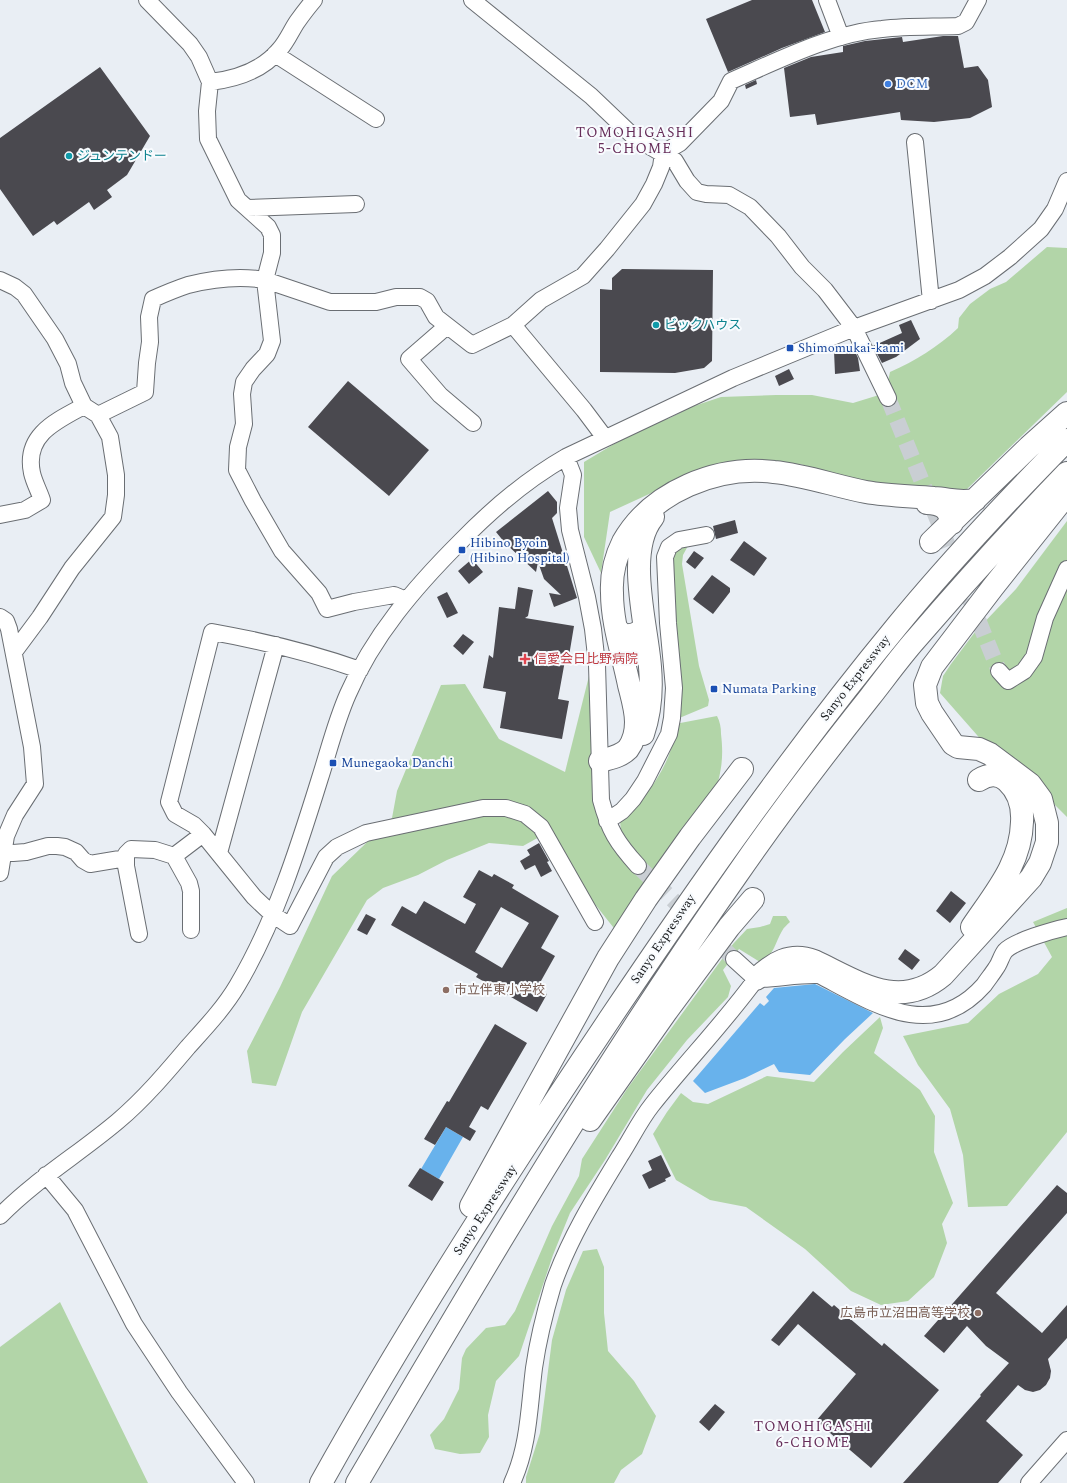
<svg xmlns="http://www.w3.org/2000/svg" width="1067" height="1483" viewBox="0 0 1067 1483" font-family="Spectral,'Noto Sans JP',serif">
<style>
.green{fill:#b2d5a8}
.water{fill:#68b2ec}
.building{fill:#4a494f;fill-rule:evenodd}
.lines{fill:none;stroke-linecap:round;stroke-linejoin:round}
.minor-tunnel{stroke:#c9ced3;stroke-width:16;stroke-dasharray:16 8;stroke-linecap:butt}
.minor-casing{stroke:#6a6e73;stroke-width:18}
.highway-casing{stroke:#6a6e73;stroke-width:24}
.minor{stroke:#fff;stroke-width:16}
.highway{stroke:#fff;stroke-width:22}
.shop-dot{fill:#3f7fe0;stroke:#f8fbfe;stroke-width:1.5}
.culture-dot{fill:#0f9aa8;stroke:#f8fbfe;stroke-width:1.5}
.transit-dot{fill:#1a4fb4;stroke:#f8fbfe;stroke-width:1.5}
.health-dot{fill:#e0444e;stroke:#f8fbfe;stroke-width:1.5}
.education-dot{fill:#8d6e63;stroke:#f8fbfe;stroke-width:1.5}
.labels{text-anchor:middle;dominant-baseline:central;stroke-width:4;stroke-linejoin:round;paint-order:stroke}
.shop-label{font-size:13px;fill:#366cbe;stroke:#f8fbfe;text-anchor:start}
.culture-label{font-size:13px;fill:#0d838f;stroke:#f8fbfe;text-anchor:start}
.transit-label{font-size:13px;fill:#164399;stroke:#f8fbfe;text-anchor:start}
.health-label{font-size:13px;fill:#be3a42;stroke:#f8fbfe;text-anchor:start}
.street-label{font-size:13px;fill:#16181a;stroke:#f8fbfe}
.education-label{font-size:13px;fill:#785e54;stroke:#f8fbfe;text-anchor:start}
.neighbourhood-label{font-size:14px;letter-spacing:1px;fill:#662d59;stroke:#f8fbfe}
</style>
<rect width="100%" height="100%" fill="#e9eef4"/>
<path class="green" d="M1047 247 1067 248V392L965 491 854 480 800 464 721 466 671 484 610 512 601 573 584 537V462L614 444 651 424 670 418 691 407 721 397 776 395H812L853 403 879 395 887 386 890 372C915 361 938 347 958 328L959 318 970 304 990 289 1006 282Z
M1067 521V817L1053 803 984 743 940 693 943 676 951 664 975 632 1016 589Z
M689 544 683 555 682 564 699 666 709 700 708 706 677 719 679 689 672 555 679 547Z
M593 660 602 826 623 862 636 852 621 831 620 821C641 804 663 775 671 749 673 741 674 732 675 724L717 716C720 722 721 727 721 734 724 759 721 773 714 796L617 932 541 836 523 846 489 843 447 860 418 875 383 888 367 900 302 1012 276 1086 252 1083 247 1051 280 987 332 876 392 818 397 791 441 685 465 684 499 739 565 772Z
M1067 908V1132L1007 1206 968 1207 963 1155 950 1109 918 1065 903 1036 968 1023 999 994 1038 974 1052 957 1033 922Z
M773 916H786L790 922C787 925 784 927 782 931 775 943 774 956 760 962L739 949 723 970 731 986 728 997 687 1040 647 1090 605 1160 570 1213 553 1255 519 1356 496 1381 488 1415 489 1437 480 1453 460 1454 435 1449 430 1435 444 1419 459 1389 462 1358 466 1349 486 1328 505 1325 515 1311 552 1226 579 1176 582 1159 627 1089 733 944 747 929 760 927 770 924Z
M880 1017 883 1028 874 1053 920 1090 935 1116 934 1152 953 1203 942 1224 947 1243 934 1277 908 1301 881 1305 851 1291 805 1249 746 1207 710 1200 676 1180 653 1134 667 1112 681 1093 693 1102 708 1104 767 1076 814 1082 843 1052Z
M597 1249 604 1267V1313L608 1351 634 1381 656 1416 642 1454 621 1470 614 1483H526V1477L540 1433 552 1340 566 1290 583 1251Z
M60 1302 148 1483H0V1347Z"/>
<path class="water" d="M815 984 873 1013 845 1039 810 1075 779 1072 774 1064 745 1078 705 1093 693 1081 760 1003 764 1006 769 1001 766 997 774 988Z
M446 1127 463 1137 439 1179 421 1169Z"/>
<path class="building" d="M752 0H812L825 32 782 48 728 72 706 19Z
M958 36 964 68 978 66 988 80 992 107 970 118 934 122 901 120 900 112 817 125 815 114 790 117 784 68 811 57 843 52V46L865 41 902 37 903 42 943 36Z
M100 67 150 136 127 175 107 190 112 197 94 210 89 202 57 225 54 221 33 236 0 189V138Z
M756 80 757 84 746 89 745 85Z
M622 269 713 270 712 361 704 368 675 373 600 372V289L612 290V278Z
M911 320 920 339 896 357 882 363 873 346 902 333 899 325Z
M852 345 858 358 860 371 835 374 834 351Z
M789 369 794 379 779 386 775 376Z
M348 381 429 450 389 496 308 427Z
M548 491 557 502V513L552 518 577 598 554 607 549 593 561 595 544 579 538 562 536 572 505 543 496 532Z
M735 520 738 533 716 539 713 526Z
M744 541 767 558 754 576 730 560Z
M694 551 704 558 695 569 686 562Z
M472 559 483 572 469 584 458 571Z
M712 575 730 588V592L713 614 693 599Z
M518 587 533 590 528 616 525 618 574 626 569 656 566 655 558 699 569 701 562 739 500 728 506 692 483 688 489 655 493 658 499 607 515 609Z
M447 592 458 613 447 618 437 597Z
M463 634 474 642 463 655 453 646Z
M539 843 549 861 547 862 552 871 541 877 535 865 525 870 520 861 530 855 527 850Z
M479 870 492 877 494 874 514 885 512 888 559 916 541 948 555 956 537 988 547 994 537 1012 476 977 478 974 391 925 402 906 416 914 424 901 465 924 476 904 463 897ZM501 907 529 923 502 968 475 952Z
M951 891 966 903 950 923 936 911Z
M366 914 376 919 367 935 357 930Z
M905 949 920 960 912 970 898 959Z
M495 1024 527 1043 488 1110 481 1106 469 1127 476 1131 470 1141 446 1127 435 1145 424 1139 447 1101 449 1102Z
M661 1155 671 1176 665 1179 666 1181 649 1189 642 1175 652 1170 648 1161Z
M420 1168 444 1182 432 1201 408 1186Z
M1057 1185 1067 1193V1213L996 1293 1042 1333 1067 1305V1338L1048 1359 1051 1371 1050 1378 1046 1385 1040 1390 1033 1392 1025 1390 1018 1385 986 1421 1023 1455 998 1483H903L981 1396 980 1395 1009 1363 986 1346 967 1326 944 1353 924 1336Z
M813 1291 832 1307 834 1305 882 1346 884 1343 939 1390 871 1468 816 1421 856 1374 798 1324 779 1346 771 1340Z
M715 1404 725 1412 709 1431 699 1422Z"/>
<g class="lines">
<path class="minor-tunnel" d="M888 398 999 671
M638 866 734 959"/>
<g class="minor-casing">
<path id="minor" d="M147 0 190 44 199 57 210 82 207 111 208 139 238 200 268 227 272 235V253L265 280 272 341 267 354 253 369 244 382 242 394 244 424 238 447 237 470 253 501 282 551 319 593 327 609 354 602 394 595 406 600
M472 0 591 96 634 137 675 161 687 181 697 192 706 194 729 195 750 207 778 236 802 267 825 290 854 328 888 398
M827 0 841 37
M275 54 376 119
M210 82C236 79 263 70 280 49 287 41 291 31 297 22 302 15 308 7 314 0
M915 142 931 301
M247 208 356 204
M0 280 15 287 24 294 55 339 68 364 73 383 84 406 98 415 110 437 116 475V495L113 517 72 568 40 617 14 652
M513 325 584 410 605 438
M447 326 409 359 440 395 473 423
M98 415 145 392 147 363 150 342 149 317 153 299C164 294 176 289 188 285 212 279 241 276 265 280L330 302H376L396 297H420L427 301 436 317 472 345 513 325 541 300 583 276 607 249 643 204 654 184 661 167 663 153 680 143 721 101 731 81C777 61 832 33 882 29 907 26 933 27 958 26L966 22 978 0
M566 457 573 475 568 508 570 530 587 597 593 629 597 665 601 800C609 830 617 843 638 866
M0 515 25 510 42 500C39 491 34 482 32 473 24 435 56 421 84 406
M0 617 6 621 9 629 32 747 35 784 15 815 6 836 0 873
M616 624 624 632C636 633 640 629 644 619
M623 657C629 641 637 640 649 652
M360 670C312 653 262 641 212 632L169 802 175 814 194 825 203 834 254 897 272 914 290 926 326 857 337 847 366 833 483 808H506L525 814 541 827 595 922
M999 671 1008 681 1024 671 1034 657 1045 618 1067 569
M607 821 622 811 633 799 645 781 669 734 672 718 674 688 668 623 665 557 669 547 679 540 706 535
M4 852 13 853 26 852 48 846H57L65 847 76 852 83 860 90 864 126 858
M219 853 276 645
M174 856 203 834
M139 934 126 866V854L131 849 155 850 174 856 189 883 191 891V930
M734 959 756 979C777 979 798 974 819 975 873 1003 932 1044 984 985 988 979 993 973 996 968 1000 963 1001 956 1005 951 1014 941 1053 930 1067 927
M46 1175 75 1210 134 1324 179 1392 246 1483
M0 1216C35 1180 79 1154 118 1121 144 1099 166 1073 188 1047 205 1028 224 1008 237 986 275 922 298 849 320 778 329 750 336 721 348 694 373 636 415 587 460 542 492 509 526 480 566 457L733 378 854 328 959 290 985 276 1010 257 1041 229 1055 209 1067 181
M512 1483C529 1446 529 1408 534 1368 538 1340 545 1312 553 1285 569 1239 595 1197 620 1156 631 1139 640 1120 652 1105 686 1062 724 1023 756 979
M1029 1483 1067 1440"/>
</g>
<g class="highway-casing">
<path id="highway" d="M927 503C943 504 948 508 952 523
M931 542 1029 447 1067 413
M643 734C650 713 652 689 650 667 647 625 625 551 653 517
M600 761C610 758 620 757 628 749 634 741 636 731 636 722 636 710 632 697 629 685 623 655 612 624 612 593 611 575 615 558 623 542 652 491 718 465 774 472 805 475 835 486 866 492 888 496 912 496 934 498 950 499 958 503 975 500
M972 927C994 894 1021 864 1022 822 1023 806 1019 792 1007 781 999 773 988 774 979 780
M756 979C773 963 790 952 814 961 857 981 899 1012 943 975L1031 878 1040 863 1047 842V823L1041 799 1030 784 990 754 979 749 958 747 953 744 932 713 927 703 925 685 932 667 993 587 1067 494
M590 1120 666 1012 729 927 753 899
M471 1206 608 958 646 899 690 837 742 769
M321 1483C410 1323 509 1169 611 1017 701 883 794 751 897 626 950 561 1008 500 1067 440
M357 1483C478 1277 598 1072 736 876 778 815 823 756 870 697 885 678 900 657 916 639 965 582 1015 527 1067 473"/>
</g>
<use href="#minor" class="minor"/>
<use href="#highway" class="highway"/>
</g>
<circle class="shop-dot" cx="888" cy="84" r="4"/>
<g class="culture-dot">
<circle cx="69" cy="156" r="4"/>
<circle cx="656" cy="325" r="4"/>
</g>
<g class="transit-dot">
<rect x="786" y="344" width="8" height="8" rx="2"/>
<rect x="458" y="546" width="8" height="8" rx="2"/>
<rect x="710" y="685" width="8" height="8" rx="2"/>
<rect x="329" y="759" width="8" height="8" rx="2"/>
</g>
<path class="health-dot" d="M523 653h4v4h4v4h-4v4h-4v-4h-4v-4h4z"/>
<g class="education-dot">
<circle cx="446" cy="990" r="4"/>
<circle cx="978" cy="1313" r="4"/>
</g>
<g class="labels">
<g class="shop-label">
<text x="896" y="84">DCM</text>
</g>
<g class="culture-label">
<text x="77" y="156">ジュンテンドー</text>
<text x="664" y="325">ビックハウス</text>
</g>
<g class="transit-label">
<text x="798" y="348">Shimomukai-kami</text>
<text x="470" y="543">Hibino Byoin<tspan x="470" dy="15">(Hibino Hospital)</tspan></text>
<text x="722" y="689">Numata Parking</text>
<text x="341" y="763">Munegaoka Danchi</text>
</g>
<g class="health-label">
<text x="534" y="659">信愛会日比野病院</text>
</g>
<g class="street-label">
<text transform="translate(855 678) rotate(-52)">Sanyo Expressway</text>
<text transform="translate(663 939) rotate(-56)">Sanyo Expressway</text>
<text transform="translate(485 1210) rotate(-57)">Sanyo Expressway</text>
</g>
<g class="education-label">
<text x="454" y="990">市立伴東小学校</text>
<text x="970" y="1313" text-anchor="end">広島市立沼田高等学校</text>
</g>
<g class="neighbourhood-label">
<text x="635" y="132">TOMOHIGASHI<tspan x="635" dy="16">5-CHOME</tspan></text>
<text x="813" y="1426">TOMOHIGASHI<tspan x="813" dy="16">6-CHOME</tspan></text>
</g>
</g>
</svg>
